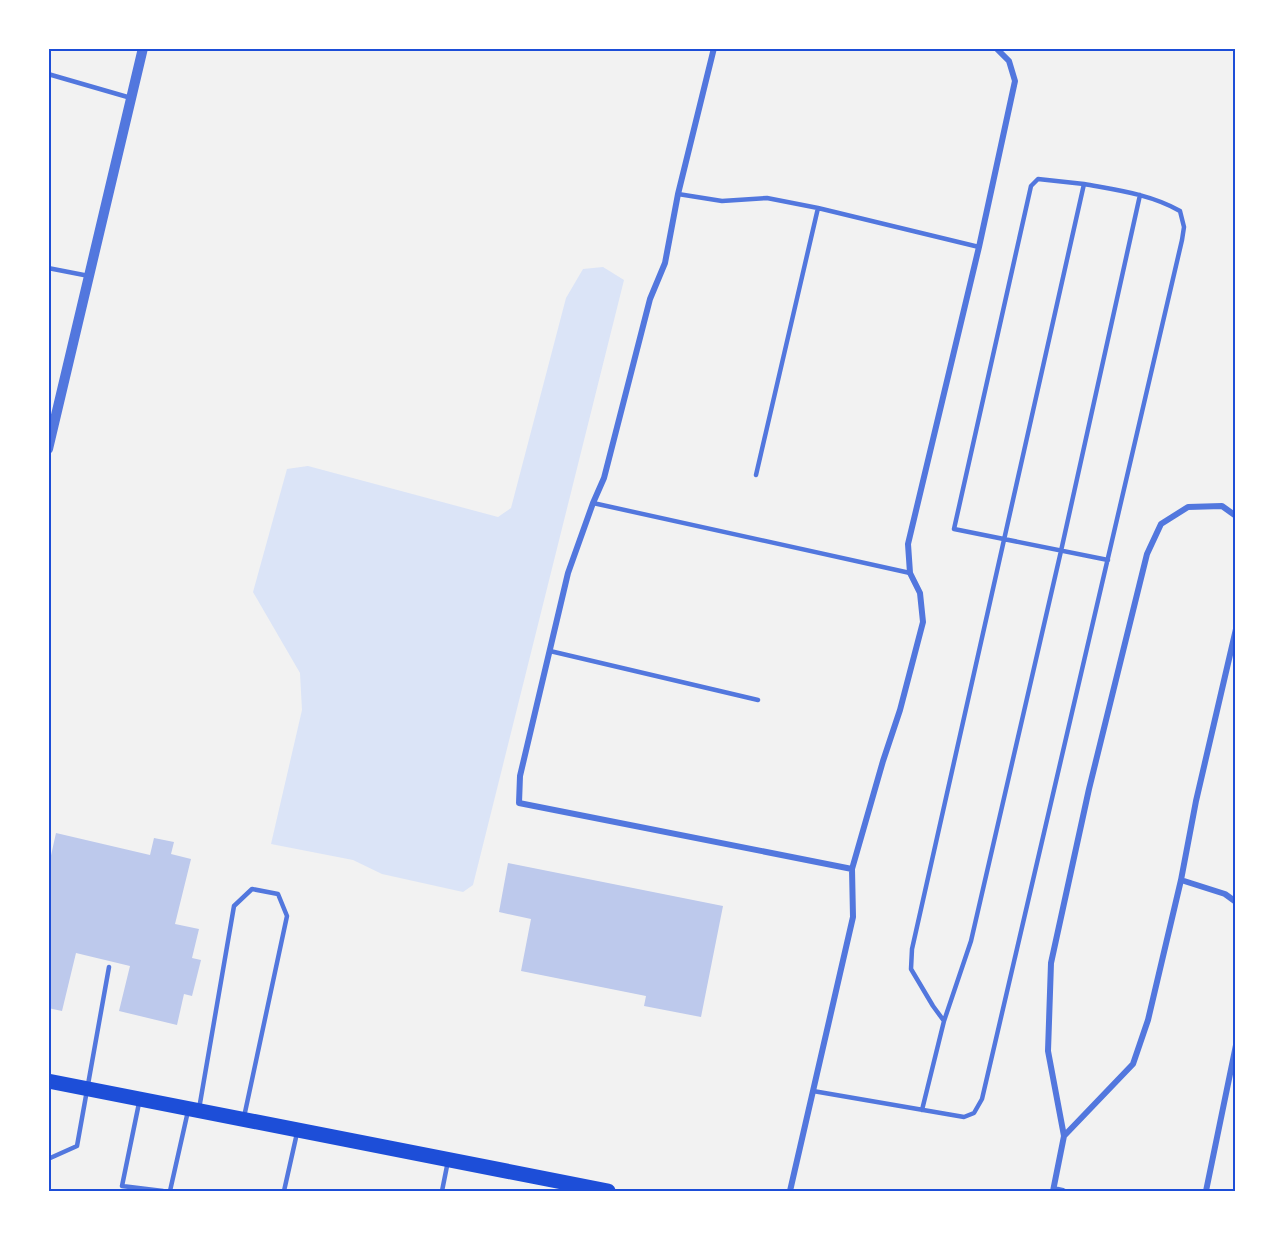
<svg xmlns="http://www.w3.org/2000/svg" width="1284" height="1239" viewBox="0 0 1284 1239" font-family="'Space Grotesk',sans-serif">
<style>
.green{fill:#dbe4f7}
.building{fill:#bdc9ec}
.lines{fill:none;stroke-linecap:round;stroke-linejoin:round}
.service{stroke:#5277de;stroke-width:4.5}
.minor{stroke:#5277de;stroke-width:6}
.tertiary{stroke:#5277de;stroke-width:10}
.primary{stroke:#1d4ed8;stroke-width:15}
.neatline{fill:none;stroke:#1d4ed8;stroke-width:2}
</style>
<rect width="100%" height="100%" fill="#f2f2f2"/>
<path class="green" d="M603 267 624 280 473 885 463 892 382 874 353 860 271 844 302 710 300 673 253 592 287 469 308 466 498 517 511 508 566 298 583 269Z"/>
<path class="building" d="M56 833 150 855 154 838 174 842 171 854 191 859 175 924 199 929 192 958 201 960 192 996 184 994 177 1025 119 1011 130 966 76 953 62 1011 48 1008V869Z
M508 863 723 906 701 1017 644 1006 646 996 521 971 531 919 499 912Z"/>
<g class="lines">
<path class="service" d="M48 74 131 98
M1084 184 1038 179 1031 186 954 529 1108 560
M678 194 722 201 767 198 818 208 979 247
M48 268 89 276
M756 475 818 208
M593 503 910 573
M550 651 758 700
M944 1021 971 941 1061 551 1140 195
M813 1091 964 1117 974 1113 982 1099 1182 240 1184 227 1180 211C1150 194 1116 190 1084 184L912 949 911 969 933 1006 944 1021 922 1110
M139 1103 122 1186 163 1191
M199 1109 234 906 252 889 278 894 287 916 244 1117
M48 1159 77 1146 109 967
M170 1191 188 1111
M284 1191 297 1133
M442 1191 448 1161"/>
<path class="minor" d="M714 48 678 194 665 263 650 299 604 478 593 503 568 573 520 776 519 803 852 869
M1181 880 1225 894 1236 902
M1064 1136 1048 1051 1051 963 1089 789 1147 554 1161 524 1188 507 1222 506 1236 516
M1054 1189 1063 1191
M790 1191 853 917 852 869 883 761 900 710 923 622 920 593 910 573 908 544 979 247 1015 81 1009 61 996 48
M1053 1191 1064 1136 1133 1064 1148 1020 1181 880 1196 801 1236 629
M1206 1191 1236 1045"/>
<path class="tertiary" d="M48 449 143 48"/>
<path class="primary" d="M48 1081 608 1191"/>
</g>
<rect width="1284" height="1239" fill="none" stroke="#ffffff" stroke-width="99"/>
<rect x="50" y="50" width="1184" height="1140" class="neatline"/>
</svg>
